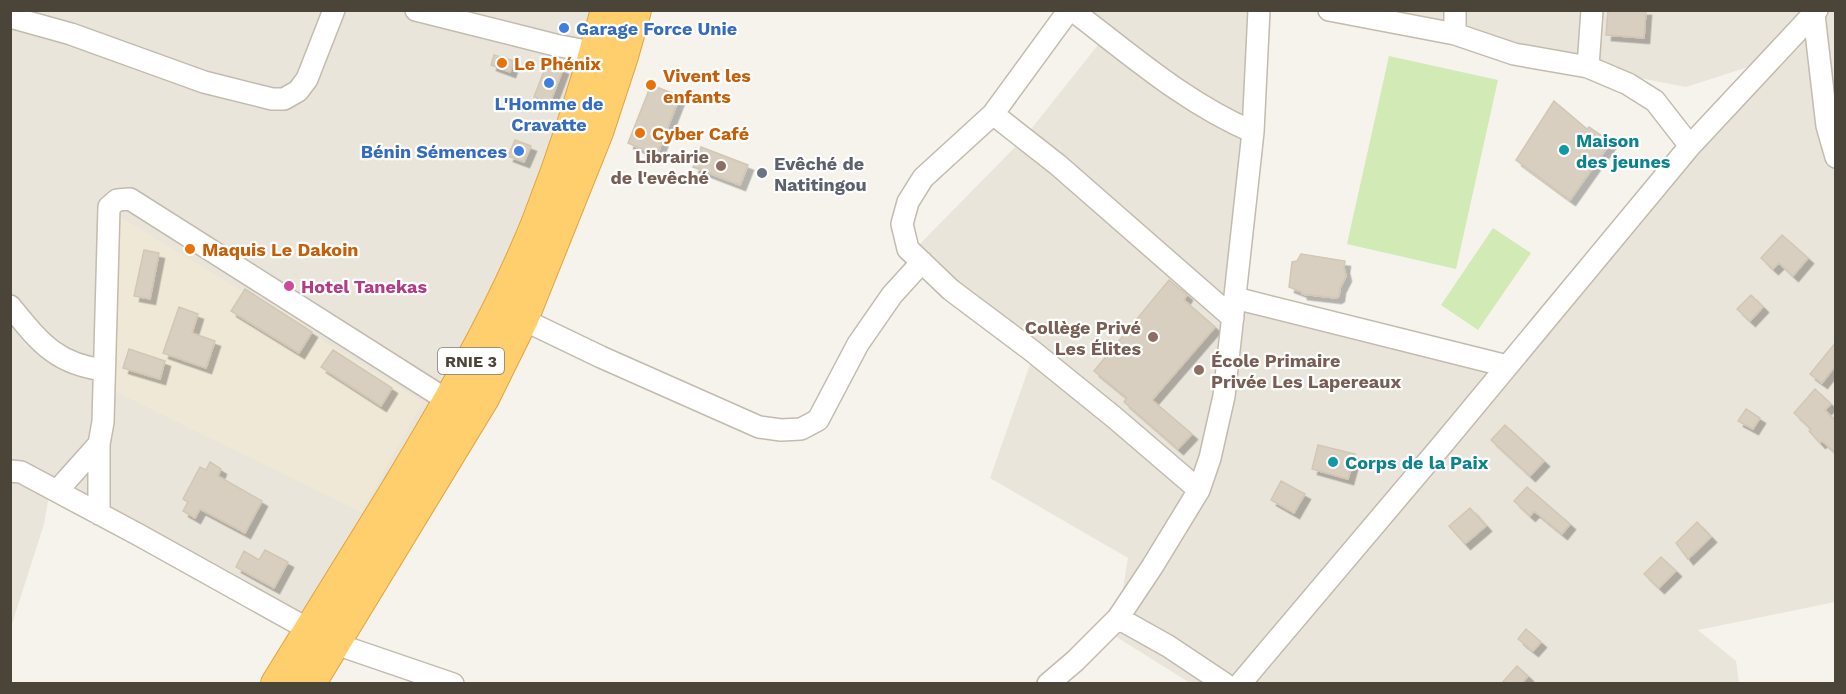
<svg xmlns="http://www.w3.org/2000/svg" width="1846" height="694" viewBox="0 0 1846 694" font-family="'Work Sans',sans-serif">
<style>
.residential{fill:#eae5da}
.education{fill:#efe8d6}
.green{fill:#d2eab5}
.building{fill:#d8cfc1;stroke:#d3c7b4;stroke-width:1.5;filter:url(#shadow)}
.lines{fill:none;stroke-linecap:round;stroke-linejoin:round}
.minor-casing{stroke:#c2bbae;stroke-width:24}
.highway-casing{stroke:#e0a43c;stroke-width:34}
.minor{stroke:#fff;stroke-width:21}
.highway{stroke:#ffcf6e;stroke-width:32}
.shop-dot{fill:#3f7fe0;stroke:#fff;stroke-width:2}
.food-dot{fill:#e8710a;stroke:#fff;stroke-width:2}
.culture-dot{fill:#0f9aa8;stroke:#fff;stroke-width:2}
.education-dot{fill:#8d6e63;stroke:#fff;stroke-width:2}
.worship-dot{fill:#6b7280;stroke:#fff;stroke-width:2}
.hotel-dot{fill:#d1479c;stroke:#fff;stroke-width:2}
.labels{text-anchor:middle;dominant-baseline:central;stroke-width:4.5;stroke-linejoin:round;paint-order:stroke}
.shield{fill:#fff;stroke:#817c74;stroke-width:1.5}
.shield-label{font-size:16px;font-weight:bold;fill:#4b4439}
.shop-label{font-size:18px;font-weight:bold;fill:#366cbe;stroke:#fff;text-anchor:start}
.food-label{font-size:18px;font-weight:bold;fill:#c56008;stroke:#fff;text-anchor:start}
.culture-label{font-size:18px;font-weight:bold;fill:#0d838f;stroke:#fff;text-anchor:start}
.education-label{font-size:18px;font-weight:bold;fill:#785e54;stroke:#fff;text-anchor:end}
.worship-label{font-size:18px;font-weight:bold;fill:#5b616d;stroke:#fff;text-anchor:start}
.hotel-label{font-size:18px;font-weight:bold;fill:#b23c85;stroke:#fff;text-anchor:start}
</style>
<defs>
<filter id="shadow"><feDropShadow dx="5.5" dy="5.5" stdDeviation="0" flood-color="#0004"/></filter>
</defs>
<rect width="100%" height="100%" fill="#f6f3ec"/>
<path class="residential" d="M11 11H606L594 53 455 385 308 630 49 496 44 524 11 627Z
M1066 11H1259L1231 297 1511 361 1776 58 1686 87 1592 69 1335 11H1835V602L1698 630 1736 661 1739 683H1190L1115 636 1128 558 990 478 1034 353 912 252 1024 138 1105 36Z"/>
<path class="education" d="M119 216 423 402 361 512 108 388Z"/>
<path class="green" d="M1389 56 1498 80 1456 269 1347 244Z
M1493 228 1531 253 1478 330 1441 305Z"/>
<path class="building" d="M1608 10H1646L1644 38 1606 35Z
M494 55 514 61 510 72 491 65Z
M547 63 563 69 550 103 534 97Z
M651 85 680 96 657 155 628 143Z
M1554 101 1587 129 1589 127 1611 142 1570 200 1516 160Z
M515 140 531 146 524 162 508 156Z
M701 147 748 165 740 185 693 167Z
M1782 235 1808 258 1793 276 1779 263 1773 269 1761 258Z
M144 250 159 253 150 299 134 296Z
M1301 254 1345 261 1344 268 1346 276 1340 288 1339 296 1336 298 1302 294V292L1289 287 1292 262 1297 261Z
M1169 280 1187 295 1184 300 1215 327 1152 400 1192 434 1178 449 1124 402 1127 398 1094 371Z
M245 289 312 332 299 353 231 311Z
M1751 295 1763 307 1750 321 1737 309Z
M179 307 198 314 192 333 215 341 206 368 163 353Z
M1836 342V365L1822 383 1810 374Z
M129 349 165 361 160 379 123 368Z
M333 350 392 388 381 406 321 367Z
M1815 389 1831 404 1825 410 1836 422V453L1822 441 1820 443 1809 431 1811 429 1794 413Z
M1746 409 1760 418 1753 429 1738 421Z
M1505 425 1544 461 1530 476 1491 440Z
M1318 445 1355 454 1348 479 1312 469Z
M210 462 221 469 218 476 262 501 245 533 200 509 195 518 183 511 188 502 183 499 200 467 206 470Z
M1281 481 1305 494 1294 513 1271 500Z
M1527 487 1570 524 1562 534 1534 511 1530 516 1514 501Z
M1470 508 1486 526 1465 544 1449 526Z
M1697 522 1711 537 1688 559 1676 543Z
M265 550 288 562 274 588 236 567 244 551 259 560Z
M1661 557 1676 571 1659 588 1644 574Z
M1526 629 1541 642 1533 651 1518 639Z
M1517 666 1528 676 1521 684H1501Z"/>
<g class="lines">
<g class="minor-casing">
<path id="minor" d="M416 10 555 45 607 55
M1069 10 993 114 923 178 908 202 902 224 908 249 951 290 1031 350 1115 418 1199 490
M1072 10C1130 54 1185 103 1253 132
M1329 10 1455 34 1514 54 1588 67 1628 84 1655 101 1690 146
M1814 15 1827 126 1836 157
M10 17 71 34 204 82 272 99H284L298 91 307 79 334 10
M1455 34V10
M1588 67 1592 10
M993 114 1058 165 1233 318
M1235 298 1507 366
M10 306C39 341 55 364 104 370
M522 319 601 357 759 427 781 430 801 429 818 420 858 344 892 295 922 262
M10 471 21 472 139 535 333 643 453 684
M57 491 99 444
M99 514V444L103 422 109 207 117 200 130 199 450 402
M1118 618 1168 646 1225 684
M1048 684 1075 661 1118 618 1152 567 1199 490 1210 458 1224 396 1253 132 1259 10
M1240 684 1442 445 1690 146 1817 10"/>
</g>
<g class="highway-casing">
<path id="highway" d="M277 684C316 622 354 560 392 498 445 410 500 317 538 222 565 153 588 82 607 10
M309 684 483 398 522 319 597 132 622 56 635 10"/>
</g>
<use href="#minor" class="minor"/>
<use href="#highway" class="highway"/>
</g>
<g class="shop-dot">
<circle cx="564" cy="28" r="6"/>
<circle cx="549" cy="83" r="6"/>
<circle cx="519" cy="151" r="6"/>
</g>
<g class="food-dot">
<circle cx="502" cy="63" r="6"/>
<circle cx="651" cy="85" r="6"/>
<circle cx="640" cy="133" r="6"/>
<circle cx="190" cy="249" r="6"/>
</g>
<g class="culture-dot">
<circle cx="1564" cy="150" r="6"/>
<circle cx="1333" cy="462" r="6"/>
</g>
<g class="education-dot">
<circle cx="721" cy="166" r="6"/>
<circle cx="1153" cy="337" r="6"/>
<circle cx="1199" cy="370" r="6"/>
</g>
<circle class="worship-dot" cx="762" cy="173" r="6"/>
<circle class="hotel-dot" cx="289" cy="286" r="6"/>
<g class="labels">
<rect class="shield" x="438" y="348" width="66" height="26" rx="4.5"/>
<g class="shield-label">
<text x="471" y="361">RNIE 3</text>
</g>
<g class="shop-label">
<text x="576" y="28">Garage Force Unie</text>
<text x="549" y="103" text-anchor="middle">L'Homme de<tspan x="549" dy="21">Cravatte</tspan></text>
<text x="507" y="151" text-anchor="end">Bénin Sémences</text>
</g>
<g class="food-label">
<text x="514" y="63">Le Phénix</text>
<text x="663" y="75">Vivent les<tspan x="663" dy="21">enfants</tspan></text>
<text x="652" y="133">Cyber Café</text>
<text x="202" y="249">Maquis Le Dakoin</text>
</g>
<g class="culture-label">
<text x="1576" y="140">Maison<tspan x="1576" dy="21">des jeunes</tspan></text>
<text x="1345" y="462">Corps de la Paix</text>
</g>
<g class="education-label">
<text x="709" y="156">Librairie<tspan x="709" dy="21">de l'evêché</tspan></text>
<text x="1141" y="327">Collège Privé<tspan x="1141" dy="21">Les Élites</tspan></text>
<text x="1211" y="360" text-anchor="start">École Primaire<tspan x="1211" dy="21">Privée Les Lapereaux</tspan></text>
</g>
<g class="worship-label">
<text x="774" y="163">Evêché de<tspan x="774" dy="21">Natitingou</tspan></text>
</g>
<g class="hotel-label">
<text x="301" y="286">Hotel Tanekas</text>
</g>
</g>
<rect width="1846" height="694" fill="none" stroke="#4b4439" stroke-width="24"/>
</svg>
